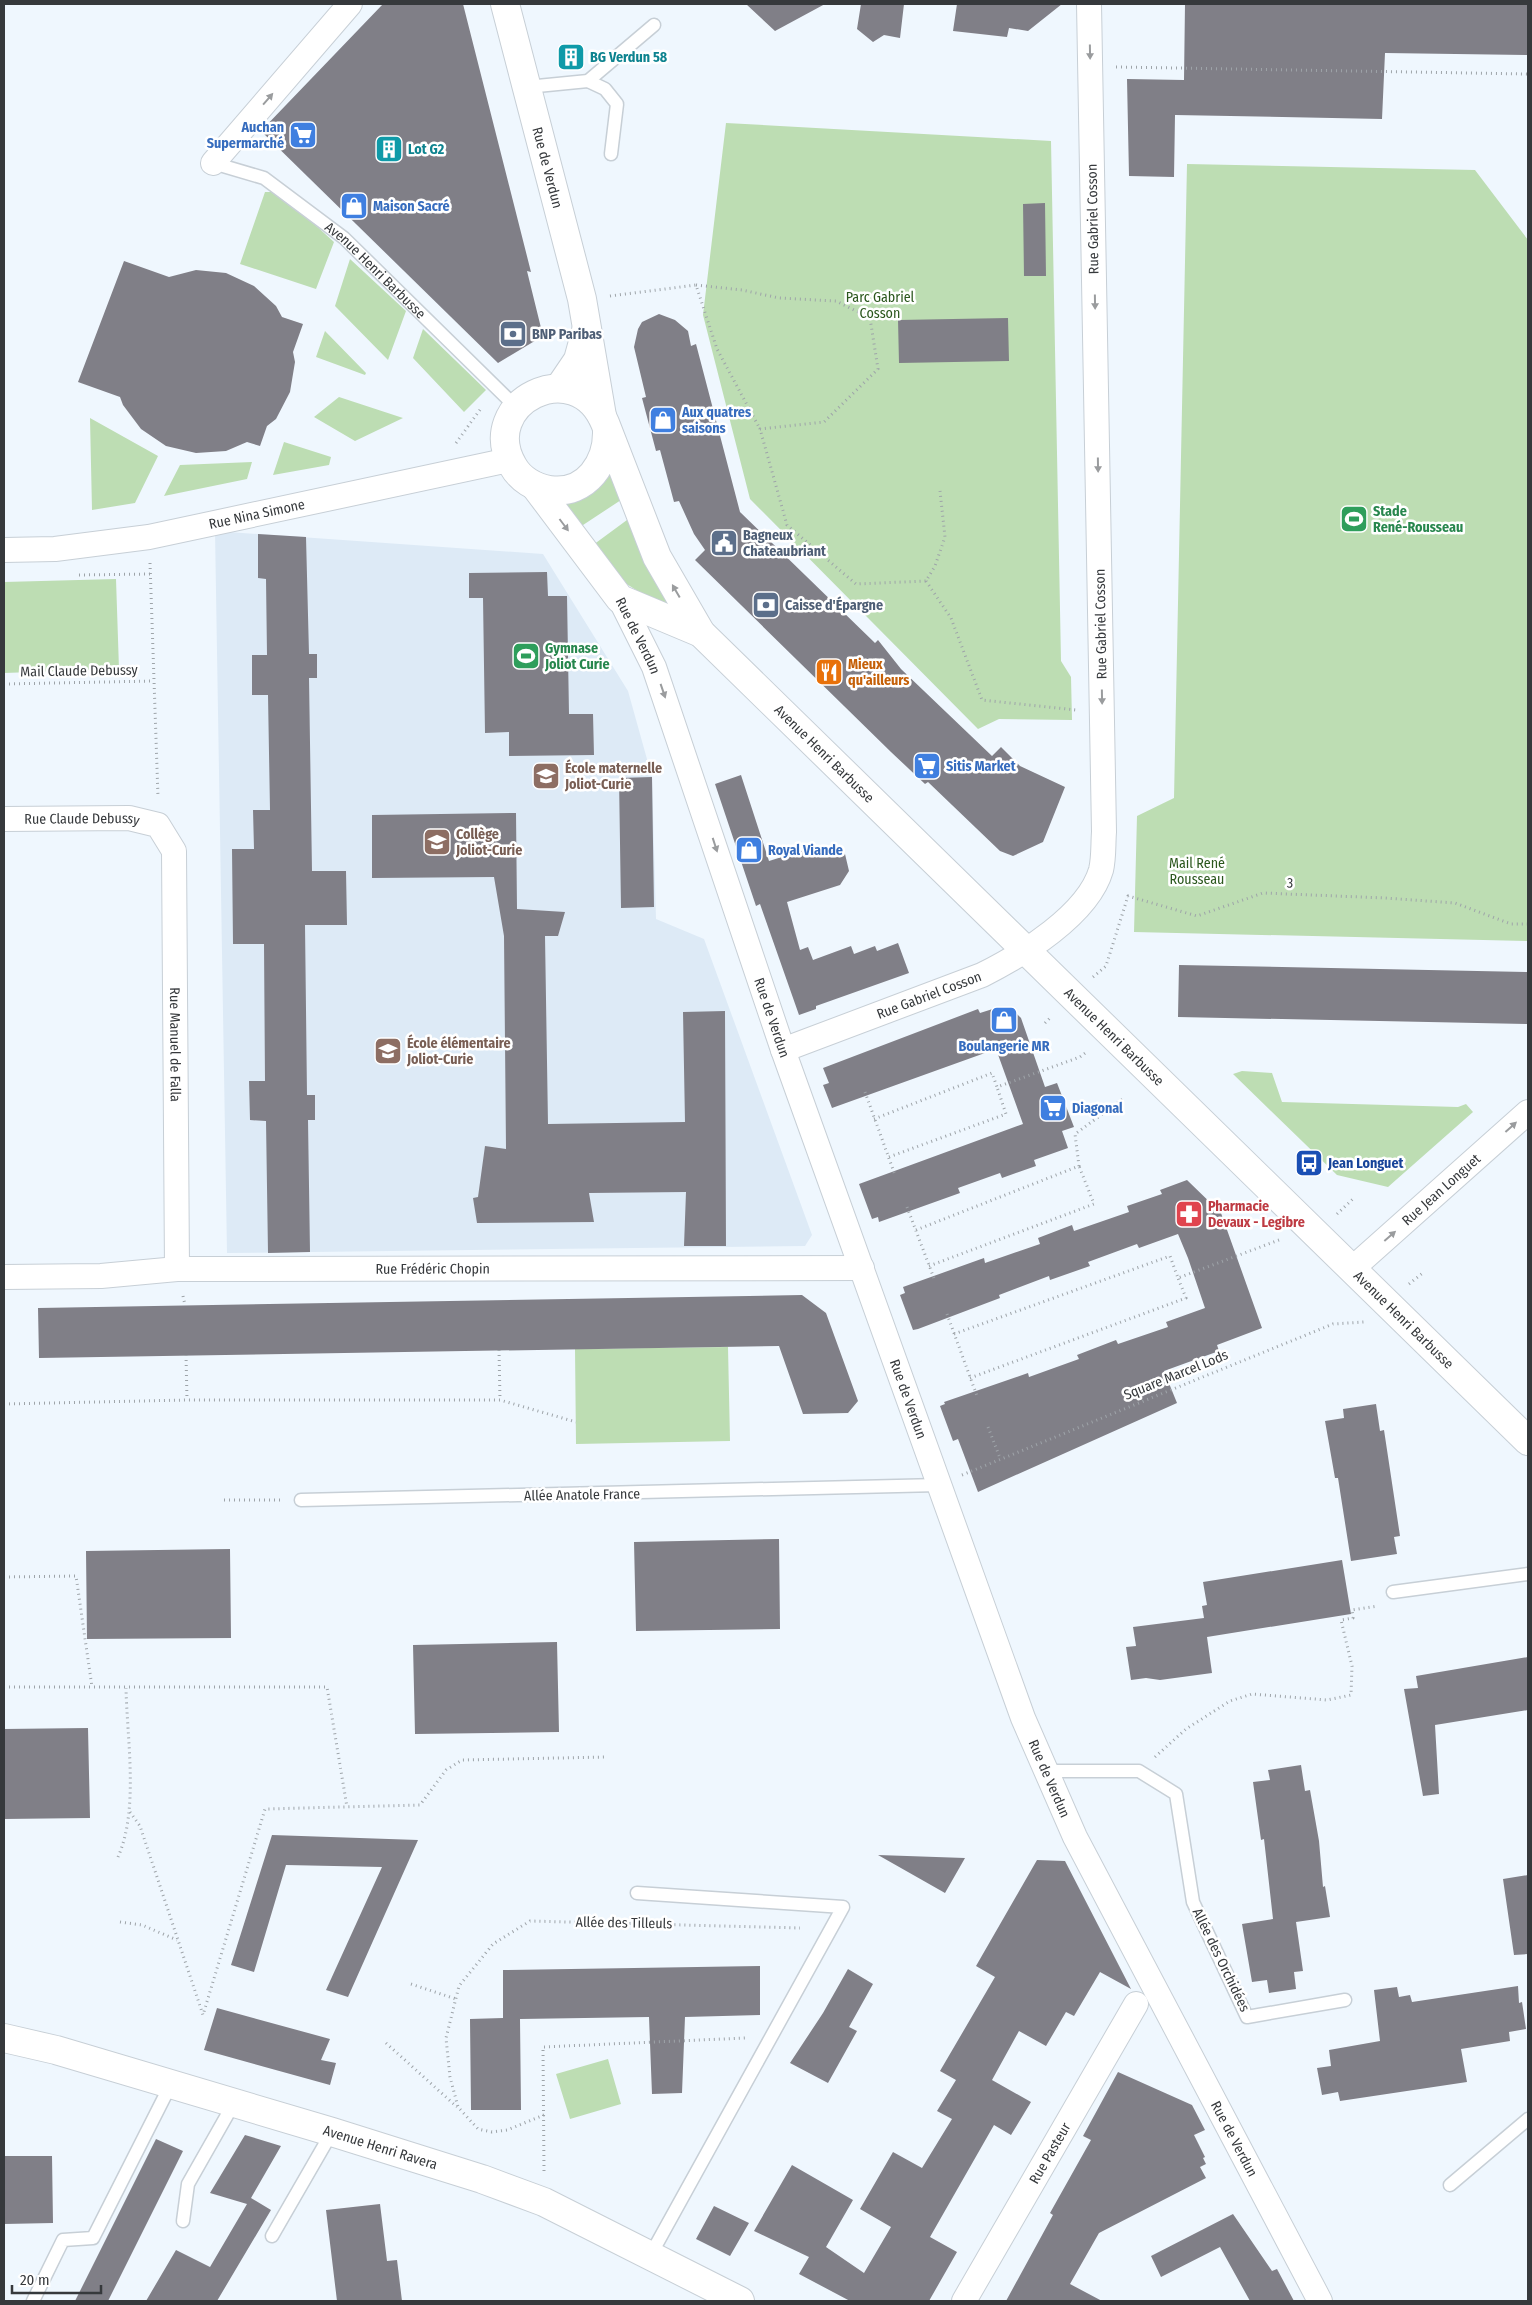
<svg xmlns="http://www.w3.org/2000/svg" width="1532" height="2305" viewBox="0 0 1532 2305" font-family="'Fira Sans Condensed',sans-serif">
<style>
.built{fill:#ddeaf6}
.green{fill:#bdddb3}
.building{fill:#807f87}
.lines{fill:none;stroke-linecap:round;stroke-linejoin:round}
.service-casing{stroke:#c7cfd6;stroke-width:15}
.minor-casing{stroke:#c7cfd6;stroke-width:26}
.tertiary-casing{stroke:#c7cfd6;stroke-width:30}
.secondary-casing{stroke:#c7cfd6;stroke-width:30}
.path{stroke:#9ea4a9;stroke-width:3;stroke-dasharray:1 4;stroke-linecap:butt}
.service{stroke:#fff;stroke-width:12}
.minor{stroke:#fff;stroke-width:24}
.tertiary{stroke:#fff;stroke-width:28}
.secondary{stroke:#fff;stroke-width:28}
.oneway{fill:#9a9c9e}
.labels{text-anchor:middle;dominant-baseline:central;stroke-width:5;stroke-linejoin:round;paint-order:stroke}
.culture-label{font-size:14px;font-weight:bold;fill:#0d838f;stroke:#fff;text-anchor:start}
.shop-label{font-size:14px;font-weight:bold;fill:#366cbe;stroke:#fff;text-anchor:start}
.street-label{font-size:14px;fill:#36393c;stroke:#fff}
.park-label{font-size:14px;fill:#2b571d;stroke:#fff}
.service-label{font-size:14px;font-weight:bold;fill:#4e5e75;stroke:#fff;text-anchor:start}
.leisure-label{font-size:14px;font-weight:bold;fill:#27864d;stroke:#fff;text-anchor:start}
.food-label{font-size:14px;font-weight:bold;fill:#c56008;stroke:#fff;text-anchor:start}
.education-label{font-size:14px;font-weight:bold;fill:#785e54;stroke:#fff;text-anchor:start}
.transit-label{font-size:14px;font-weight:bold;fill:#164399;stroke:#fff;text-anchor:start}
.health-label{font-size:14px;font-weight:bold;fill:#be3a42;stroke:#fff;text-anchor:start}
</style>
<rect width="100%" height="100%" fill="#eff7fe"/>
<path class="built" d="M215 531 543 554 628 691 652 777 656 919 704 939 812 1235 805 1246 227 1253Z"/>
<path class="green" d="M726 123 1051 141 1061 661 1071 677 1072 720 999 719 978 729 750 499 703 315Z
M1187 164 1475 170 1528 240V941L1134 932 1137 816 1174 798Z
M265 192H279L334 242 316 289 240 264Z
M350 259 406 311 388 360 335 306Z
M423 329 486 390 464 412 413 358Z
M325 331 366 373 365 375 316 357Z
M339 397 403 418 355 441 314 417Z
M90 418 158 456 135 503 92 510Z
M284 442 331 457 329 465 273 475Z
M252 462 247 479 164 496 180 465Z
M616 474 621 500 580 527 566 506V502C581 495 604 475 616 474Z
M627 520 632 524 675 615 622 581 593 545Z
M116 579 119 669 4 673V582Z
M1242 1071 1272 1073 1282 1102 1458 1107 1466 1104 1473 1112 1388 1187 1337 1175 1233 1074Z
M728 1347 730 1441 576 1444 575 1349Z
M608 2059 621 2104 570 2119 556 2074Z"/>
<path class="building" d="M383 4H463L531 272 527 271 543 336 498 363 261 131Z
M746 4H825L775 31Z
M861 4H904L900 38 884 35 873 42 857 29Z
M957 4H1062L1028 31 1009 28 1007 37 953 31Z
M1185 4H1528V55L1385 53 1382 119 1175 115 1174 177 1129 176 1127 79 1184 80Z
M1045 203 1046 276H1024L1023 204Z
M124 261 169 277 196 270 226 273 254 286 276 306 282 317 303 324 293 352 295 362 290 392 276 419 267 426 260 446 247 442 226 451 196 453 166 446 141 429 123 405 120 397 78 382Z
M659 314 675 320 688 331 691 346 696 344 740 512 875 643 878 640 901 669 992 756 1001 747 1020 766 1065 787 1043 842 1013 856 1000 851 928 782 925 784 891 752 695 560 705 550 694 534 679 501 674 502 660 450 656 451 642 398 646 397 634 347 638 329 642 322Z
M1008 318 1009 361 899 363 898 320Z
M258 534 306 537 309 654H317V678H309L312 871H346L347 925H305L307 1095H315V1120H308L310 1252 268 1253 266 1121 250 1120 249 1081H265L264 944H233L232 849H254L253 810H270L268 695H252V655H267L266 579 258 578Z
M547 572 548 596H567L569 714H593L594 755 509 756V732L485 733 483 598H469V573Z
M741 775 769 861 820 845 821 849 835 844 838 852 845 854 849 871 840 885 787 902 800 950 808 947 813 960 851 946 854 954 875 946 877 951 898 943 909 973 816 1006V1009L799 1015 760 904 756 906 715 784Z
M652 777 654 907 621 908 619 778Z
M516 813 517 909 565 912 558 936H545L548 1124 685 1122 683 1012 725 1011 726 1246H684L686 1192 589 1193 594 1222 477 1223 473 1198 478 1197 485 1146 506 1149 504 936 494 877 372 878V815Z
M1179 965 1528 972V1024L1178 1017Z
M999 1007 1012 1009 1021 1018 1045 1087 1057 1083 1074 1127 1062 1131 1068 1148 1034 1160 1036 1166 1002 1178 1000 1173 958 1188 960 1193 879 1222 878 1217 872 1219 859 1184 1023 1124 996 1049 832 1108 823 1085 829 1083 823 1068 978 1009 980 1013Z
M1187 1180 1221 1213 1262 1328 1217 1345 1219 1351 1164 1371 1177 1403 978 1492 958 1439 953 1441 940 1406 945 1404 944 1402 1028 1373 1029 1377 1079 1359 1077 1355 1116 1340 1118 1344 1168 1327 1166 1322 1205 1308 1188 1258 1178 1234 1139 1248 1137 1244 1088 1262 1090 1266 1050 1280 1049 1276 999 1295 1000 1298 918 1329 913 1330 900 1295 905 1293 903 1287 984 1258 985 1263 1040 1244 1038 1238 1072 1225 1074 1231 1129 1212 1127 1206 1162 1194 1160 1190Z
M802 1295 826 1313 858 1401 848 1413 803 1414 779 1346 39 1358 38 1308Z
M1376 1404 1380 1431 1384 1430 1400 1536 1394 1537 1397 1554 1351 1561 1338 1478H1335L1325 1421 1344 1418 1343 1409Z
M779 1539 780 1629 636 1631 634 1542Z
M230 1549 231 1638 87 1639 86 1551Z
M1342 1560 1351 1614 1207 1637 1212 1673 1160 1680 1146 1678 1131 1680 1126 1647 1136 1646 1133 1627 1204 1618 1202 1606 1207 1605 1203 1582Z
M557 1642 559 1732 415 1734 413 1645Z
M1528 1657V1710L1435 1725 1439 1794 1423 1796 1404 1689 1418 1688 1416 1676Z
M88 1728 90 1818 4 1819V1729Z
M1301 1765 1305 1791 1310 1790 1319 1841 1323 1887 1325 1886 1330 1917 1296 1922 1303 1971 1294 1972 1296 1989 1269 1993 1267 1980 1252 1982 1242 1924 1273 1919 1264 1839 1261 1840 1253 1782 1270 1780 1268 1770Z
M272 1835 418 1840 348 1997 326 1990 382 1867 286 1865 254 1972 231 1965Z
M878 1855 965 1858 945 1893Z
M1037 1860 1065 1861 1131 1989 1100 1972 1074 2016 1066 2012 1046 2046 1019 2031 992 2080 1031 2102 1011 2135 994 2125 930 2237 957 2252 929 2301H850L799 2274 809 2257 754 2231 792 2165 853 2200 826 2247 864 2273 891 2227 860 2209 893 2152 922 2168 952 2119 937 2111 956 2080 940 2071 995 1977 976 1966Z
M1528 1875V1954L1514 1955 1503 1879Z
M760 1966V2015L685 2017 682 2093 652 2094 649 2017 520 2019 521 2110H471L470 2019 503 2018V1970Z
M848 1969 873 1984 849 2027 857 2031 828 2083 790 2063 823 2013Z
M1518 1986 1519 2003 1522 2002 1526 2029 1509 2032 1510 2041 1461 2049 1467 2082 1340 2101 1338 2092 1322 2095 1317 2068 1331 2066 1329 2050 1380 2041 1374 1990 1397 1987 1399 1997 1410 1995 1412 2002Z
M217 2008 330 2039 321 2060 336 2063 330 2085 204 2050Z
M1118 2072 1192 2105 1205 2130 1194 2135 1205 2157 1203 2158 1206 2164 1200 2167 1206 2178 1099 2233 1070 2284 1102 2301H1006L1053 2215 1050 2213 1091 2140 1083 2136Z
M245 2135 281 2146 251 2198 271 2210 217 2301H146L176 2250 210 2267 247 2204 210 2193Z
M156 2139 183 2151 108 2301H75Z
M4 2156H52L53 2223 4 2224Z
M380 2204 387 2261 397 2260 402 2301H337L326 2210Z
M714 2206 749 2223 730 2256 696 2239Z
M1233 2214 1272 2271 1277 2269 1294 2301H1250L1220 2247 1161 2277 1151 2256Z"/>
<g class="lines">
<g class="service-casing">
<g id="service">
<path d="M588 81 605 89 617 104 611 154"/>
<path d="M527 87 588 81 654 25"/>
<path id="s1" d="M213 163 264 178 344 238 516 407"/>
<path d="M301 1500 939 1485"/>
<path d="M1393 1592 1528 1574"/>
<path d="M1046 1771H1139L1176 1794 1193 1902 1247 2017 1345 2000"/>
<path d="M637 1893 843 1907 650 2256"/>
<path d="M1450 2185 1528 2119"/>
<path d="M183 2221 188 2184 234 2103"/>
<path d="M272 2236 332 2132"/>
<path d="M33 2301 63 2240 93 2238 171 2084"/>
</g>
</g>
<g class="minor-casing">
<g id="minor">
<path d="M213 163 350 4"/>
<path id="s2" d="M4 550 55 549 149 537 509 460"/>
<path id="s3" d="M620 599 654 667 783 1050 1023 1718 1075 1837 1320 2301"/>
<path id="s4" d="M4 819 129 818 158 825 174 851 177 1269"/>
<path id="s5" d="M783 1050 982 975C1022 955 1088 915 1101 870 1104 858 1103 844 1104 832L1089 4"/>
<path id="s6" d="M1353 1268 1528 1112"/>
<path id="s7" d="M4 1277 101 1276 177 1269 862 1268"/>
<path id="s8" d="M964 2301 1136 2004"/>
</g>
</g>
<g class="tertiary-casing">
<g id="tertiary">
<path id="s9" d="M505 4 582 299 602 416"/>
<path d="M559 388 578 360 586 331"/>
<path id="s10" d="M4 2038 56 2050 332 2132 482 2179 544 2202 740 2301"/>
</g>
</g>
<g class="secondary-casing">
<g id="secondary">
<path id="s11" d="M607 430C608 462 587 495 550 490 535 488 520 479 513 466 476 403 576 352 605 423L657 557 701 633 1528 1441"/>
<path d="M535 486 620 599 701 633"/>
</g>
</g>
<path class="path" d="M1116 67 1528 74
M696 285 742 290 779 298 836 301 870 318 878 369 824 422 760 429 787 525 856 584 926 581 935 566 945 537 940 491
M610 296 696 285 717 349 760 429
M456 443 482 407
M150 563 158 797
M79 575 150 574
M926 581 951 618 982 700 1076 710
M4 684 154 681
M1093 977 1106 966 1128 896 1197 916 1263 893 1385 898 1455 903 1511 924H1528
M1045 1023 1052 1016
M865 1092 895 1175
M874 1119 992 1073 997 1087 1080 1057 1088 1051
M889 1157 1006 1114 997 1087
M907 1207 935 1281
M1337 1214 1355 1197
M916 1230 1079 1166 1075 1134 1123 1099
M929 1266 1094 1204 1079 1166
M1409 1284 1424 1272
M183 1296 185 1305
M947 1314 977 1396
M954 1334 1170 1256 1178 1278 1279 1240
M499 1350 500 1400
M186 1355 187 1400
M970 1378 1186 1298 1178 1278
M4 1404 187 1400H500L576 1422
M988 1427 1000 1458
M962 1475 1333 1324 1364 1322
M224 1500H280
M4 1577 76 1576 92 1687
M4 1687H327L347 1807
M1155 1757 1186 1729 1230 1701 1252 1694 1327 1700 1351 1695 1352 1666 1341 1620 1353 1618 1352 1610 1378 1606
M130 1812 140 1826 203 2015 265 1809 420 1805 446 1770 462 1760 606 1757
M118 1857C139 1810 127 1739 126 1688
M120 1922 142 1925 177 1940
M411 1984 456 1999
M386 2043 457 2107
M544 2115 507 2130 492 2132 478 2129 458 2107 450 2077 446 2038 459 1986 493 1944 530 1921 800 1928
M544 2171 543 2047 745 2038"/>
<use href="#service" class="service"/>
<use href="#minor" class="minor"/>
<use href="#tertiary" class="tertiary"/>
<use href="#secondary" class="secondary"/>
</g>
<defs><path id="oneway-solid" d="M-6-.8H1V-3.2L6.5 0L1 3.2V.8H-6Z" transform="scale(1.25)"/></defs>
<g class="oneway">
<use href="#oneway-solid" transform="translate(1090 52) rotate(89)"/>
<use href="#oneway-solid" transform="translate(268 99) rotate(-49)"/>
<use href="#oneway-solid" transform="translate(1095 302) rotate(89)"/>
<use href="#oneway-solid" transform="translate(1098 465) rotate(89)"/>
<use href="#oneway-solid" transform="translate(564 525) rotate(53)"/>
<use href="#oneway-solid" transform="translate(676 591) rotate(-120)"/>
<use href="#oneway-solid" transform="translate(663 691) rotate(71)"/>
<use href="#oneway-solid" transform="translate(1102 697) rotate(89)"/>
<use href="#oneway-solid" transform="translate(715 845) rotate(72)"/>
<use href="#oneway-solid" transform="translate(1511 1127) rotate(-42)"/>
<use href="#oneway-solid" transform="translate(1390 1236) rotate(-41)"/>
</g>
<defs>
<g id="building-square" transform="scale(1.4375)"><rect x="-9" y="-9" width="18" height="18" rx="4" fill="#0f9aa8" stroke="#fff"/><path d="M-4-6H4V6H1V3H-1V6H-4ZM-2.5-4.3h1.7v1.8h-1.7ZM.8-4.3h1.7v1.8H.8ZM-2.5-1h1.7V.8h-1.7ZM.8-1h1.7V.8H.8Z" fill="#fff"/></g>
<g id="supermarket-square" transform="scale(1.4375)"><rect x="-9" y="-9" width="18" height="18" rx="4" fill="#3f7fe0" stroke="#fff"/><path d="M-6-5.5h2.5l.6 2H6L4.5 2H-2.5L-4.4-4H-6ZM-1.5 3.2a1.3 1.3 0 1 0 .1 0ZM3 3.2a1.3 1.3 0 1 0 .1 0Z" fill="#fff"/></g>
<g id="shop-square" transform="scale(1.4375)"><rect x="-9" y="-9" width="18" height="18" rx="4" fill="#3f7fe0" stroke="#fff"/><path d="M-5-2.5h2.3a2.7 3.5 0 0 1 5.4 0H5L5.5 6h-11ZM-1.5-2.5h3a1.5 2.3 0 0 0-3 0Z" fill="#fff"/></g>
<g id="bank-square" transform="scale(1.4375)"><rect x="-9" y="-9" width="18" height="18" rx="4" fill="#5c6f8a" stroke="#fff"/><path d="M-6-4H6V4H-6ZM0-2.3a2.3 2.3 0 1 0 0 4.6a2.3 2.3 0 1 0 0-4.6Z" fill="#fff"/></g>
<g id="stadium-square" transform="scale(1.4375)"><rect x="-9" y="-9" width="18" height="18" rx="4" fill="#2e9e5b" stroke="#fff"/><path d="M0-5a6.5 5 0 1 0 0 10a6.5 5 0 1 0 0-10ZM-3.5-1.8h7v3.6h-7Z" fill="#fff"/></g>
<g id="civic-square" transform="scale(1.4375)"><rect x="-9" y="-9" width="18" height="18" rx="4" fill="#5c6f8a" stroke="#fff"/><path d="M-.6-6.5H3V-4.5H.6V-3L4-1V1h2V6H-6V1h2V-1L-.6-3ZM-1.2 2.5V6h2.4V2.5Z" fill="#fff"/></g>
<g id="restaurant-square" transform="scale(1.4375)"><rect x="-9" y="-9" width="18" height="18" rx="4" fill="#e8710a" stroke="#fff"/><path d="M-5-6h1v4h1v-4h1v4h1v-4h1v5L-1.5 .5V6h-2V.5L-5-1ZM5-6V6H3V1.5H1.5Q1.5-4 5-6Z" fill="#fff"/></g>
<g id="school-square" transform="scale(1.4375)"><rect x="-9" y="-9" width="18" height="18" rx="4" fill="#8d6e63" stroke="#fff"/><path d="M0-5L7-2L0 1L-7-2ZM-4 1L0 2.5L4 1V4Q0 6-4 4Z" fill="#fff"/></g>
<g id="bus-square" transform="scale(1.4375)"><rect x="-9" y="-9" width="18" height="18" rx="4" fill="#1a4fb4" stroke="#fff"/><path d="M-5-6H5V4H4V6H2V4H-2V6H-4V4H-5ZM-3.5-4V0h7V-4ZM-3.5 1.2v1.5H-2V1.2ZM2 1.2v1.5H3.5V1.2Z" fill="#fff"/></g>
<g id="pharmacy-square" transform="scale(1.4375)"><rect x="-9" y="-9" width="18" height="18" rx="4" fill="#e0444e" stroke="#fff"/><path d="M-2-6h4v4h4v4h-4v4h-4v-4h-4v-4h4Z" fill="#fff"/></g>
</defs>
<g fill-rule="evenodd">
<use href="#building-square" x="571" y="57"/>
<use href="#supermarket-square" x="303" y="135"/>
<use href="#building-square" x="389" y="149"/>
<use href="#shop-square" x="354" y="206"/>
<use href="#bank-square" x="513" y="334"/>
<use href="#shop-square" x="663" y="420"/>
<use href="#stadium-square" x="1354" y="519"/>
<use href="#civic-square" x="724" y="543"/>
<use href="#bank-square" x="766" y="605"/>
<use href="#stadium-square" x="526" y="656"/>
<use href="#restaurant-square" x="829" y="672"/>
<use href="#supermarket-square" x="927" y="766"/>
<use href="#school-square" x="546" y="776"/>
<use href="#school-square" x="437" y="842"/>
<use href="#shop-square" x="749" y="850"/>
<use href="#shop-square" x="1004" y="1020"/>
<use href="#school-square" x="388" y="1051"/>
<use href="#supermarket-square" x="1053" y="1108"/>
<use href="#bus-square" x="1309" y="1163"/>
<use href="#pharmacy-square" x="1189" y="1214"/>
</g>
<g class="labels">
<g class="culture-label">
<text x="590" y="57">BG Verdun 58</text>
<text x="408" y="149">Lot G2</text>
</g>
<g class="shop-label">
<text x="284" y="127" text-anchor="end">Auchan<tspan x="284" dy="16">Supermarché</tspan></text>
<text x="373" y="206">Maison Sacré</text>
<text x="682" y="412">Aux quatres<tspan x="682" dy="16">saisons</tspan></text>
<text x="946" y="766">Sitis Market</text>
<text x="768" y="850">Royal Viande</text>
<text x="1004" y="1046" text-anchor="middle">Boulangerie MR</text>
<text x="1072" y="1108">Diagonal</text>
</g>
<g class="street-label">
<text stroke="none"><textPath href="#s9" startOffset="169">Rue de Verdun</textPath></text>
<text transform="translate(1093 219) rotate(-91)">Rue Gabriel Cosson</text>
<text stroke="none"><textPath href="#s1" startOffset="198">Avenue Henri Barbusse</textPath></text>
<text stroke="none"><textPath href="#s2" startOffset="256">Rue Nina Simone</textPath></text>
<text transform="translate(1101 624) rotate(-91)">Rue Gabriel Cosson</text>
<text stroke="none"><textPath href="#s3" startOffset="41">Rue de Verdun</textPath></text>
<text transform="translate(79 671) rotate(-1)">Mail Claude Debussy</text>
<text stroke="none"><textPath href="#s11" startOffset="716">Avenue Henri Barbusse</textPath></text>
<text stroke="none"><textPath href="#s4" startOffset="78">Rue Claude Debussy</textPath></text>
<text transform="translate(1290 883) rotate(2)">3</text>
<text stroke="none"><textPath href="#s5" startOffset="156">Rue Gabriel Cosson</textPath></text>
<text stroke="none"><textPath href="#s3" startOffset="446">Rue de Verdun</textPath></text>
<text stroke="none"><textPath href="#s11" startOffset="1121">Avenue Henri Barbusse</textPath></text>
<text stroke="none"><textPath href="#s4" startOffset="379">Rue Manuel de Falla</textPath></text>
<text stroke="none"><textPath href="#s6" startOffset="118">Rue Jean Longuet</textPath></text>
<text stroke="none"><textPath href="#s7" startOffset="429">Rue Frédéric Chopin</textPath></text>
<text stroke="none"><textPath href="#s11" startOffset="1526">Avenue Henri Barbusse</textPath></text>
<text transform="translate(1176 1375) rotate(-22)">Square Marcel Lods</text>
<text stroke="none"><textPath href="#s3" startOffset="851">Rue de Verdun</textPath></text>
<text transform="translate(582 1495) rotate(-1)">Allée Anatole France</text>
<text stroke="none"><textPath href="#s3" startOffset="1256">Rue de Verdun</textPath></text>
<text transform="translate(624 1923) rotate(1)">Allée des Tilleuls</text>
<text transform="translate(1221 1960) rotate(64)">Allée des Orchidées</text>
<text stroke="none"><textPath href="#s3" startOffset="1661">Rue de Verdun</textPath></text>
<text stroke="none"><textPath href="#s10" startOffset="392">Avenue Henri Ravera</textPath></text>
<text stroke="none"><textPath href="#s8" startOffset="171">Rue Pasteur</textPath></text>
</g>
<g class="park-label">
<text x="880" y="297">Parc Gabriel<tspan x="880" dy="16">Cosson</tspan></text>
<text x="1197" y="863">Mail René<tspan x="1197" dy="16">Rousseau</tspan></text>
</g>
<g class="service-label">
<text x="532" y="334">BNP Paribas</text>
<text x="743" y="535">Bagneux<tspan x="743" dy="16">Chateaubriant</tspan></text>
<text x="785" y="605">Caisse d'Épargne</text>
</g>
<g class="leisure-label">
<text x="1373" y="511">Stade<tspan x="1373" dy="16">René-Rousseau</tspan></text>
<text x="545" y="648">Gymnase<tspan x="545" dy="16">Joliot Curie</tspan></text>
</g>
<g class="food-label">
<text x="848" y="664">Mieux<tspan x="848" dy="16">qu'ailleurs</tspan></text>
</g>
<g class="education-label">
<text x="565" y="768">École maternelle<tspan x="565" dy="16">Joliot-Curie</tspan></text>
<text x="456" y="834">Collège<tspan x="456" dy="16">Joliot-Curie</tspan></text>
<text x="407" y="1043">École élémentaire<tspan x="407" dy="16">Joliot-Curie</tspan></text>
</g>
<g class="transit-label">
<text x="1328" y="1163">Jean Longuet</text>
</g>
<g class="health-label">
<text x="1208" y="1206">Pharmacie<tspan x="1208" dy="16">Devaux - Legibre</tspan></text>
</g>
</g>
<rect width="1532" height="2305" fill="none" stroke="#36393c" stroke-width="10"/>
<path d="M12 2285v8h89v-8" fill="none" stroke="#36393c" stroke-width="2.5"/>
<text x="20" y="2285" font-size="15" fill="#36393c" stroke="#ffffff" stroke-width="4" paint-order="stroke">20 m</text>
</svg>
